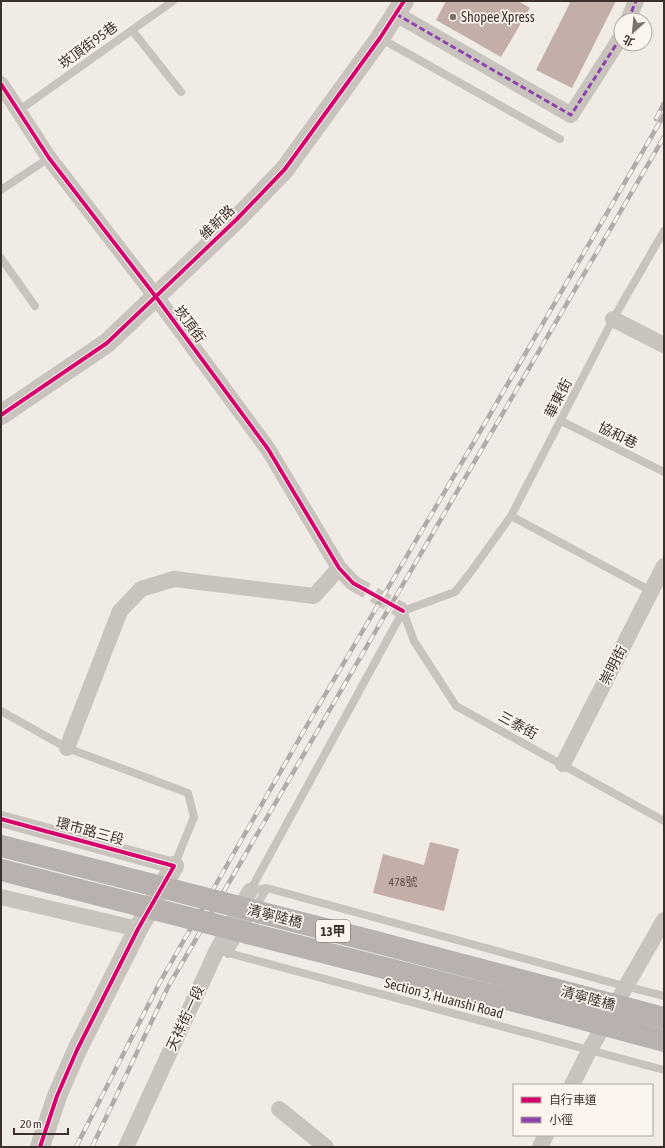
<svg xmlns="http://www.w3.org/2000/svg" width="665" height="1148" viewBox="0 0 665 1148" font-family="'Asap Condensed','Noto Sans TC',sans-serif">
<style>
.building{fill:#c3afa7}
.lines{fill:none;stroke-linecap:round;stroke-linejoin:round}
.minor-tunnel{stroke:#ccc6c0;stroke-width:16;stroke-dasharray:16 8;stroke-linecap:butt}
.service{stroke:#c9c3be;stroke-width:8}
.minor{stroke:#c9c3be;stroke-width:16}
.tertiary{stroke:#c9c3be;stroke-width:20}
.rail-casing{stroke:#b1aca8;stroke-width:4.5}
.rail{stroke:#fbf5ee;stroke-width:3;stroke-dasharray:9;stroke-linecap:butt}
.primary-bridge{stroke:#b8b1ad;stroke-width:22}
.quiet{stroke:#8e44ad;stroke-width:3;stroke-dasharray:6 3;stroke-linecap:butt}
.cycleway-casing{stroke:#fbf5ee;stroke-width:6}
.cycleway{stroke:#d6006c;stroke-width:4}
.poi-dot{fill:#7a716c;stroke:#fbf5ee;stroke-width:1.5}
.labels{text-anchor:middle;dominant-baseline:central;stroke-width:3.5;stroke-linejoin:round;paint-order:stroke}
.number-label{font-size:12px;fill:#5d504a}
.shield{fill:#fbf5ee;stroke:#756b66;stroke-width:1}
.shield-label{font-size:13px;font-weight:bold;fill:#3b302b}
.poi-label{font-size:14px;fill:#3b302b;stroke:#fbf5ee;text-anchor:start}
.street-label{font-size:14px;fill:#3b302b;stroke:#fbf5ee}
</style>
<rect width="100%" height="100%" fill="#f0ebe5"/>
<path class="building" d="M446 1H518L530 8 501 57 436 20Z
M567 1H616L572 88 536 70 570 3Z
M430 842 459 849 444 911 373 893 383 854 424 865Z"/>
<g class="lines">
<path class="minor-tunnel" d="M353 583 403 611"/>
<path class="service" d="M132 30 181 92
M380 38 560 139
M18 111 173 1
M1 190 49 158
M1 258 35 306
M561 421 664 472
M511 516 651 591
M403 611 414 641 456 706 664 821
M1 711 67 748 188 793 194 817 174 866
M250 891 403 611 455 592 470 573 511 516 613 319 664 231
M250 891 267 888 613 983 664 996
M217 950 664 1070
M228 954 267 888"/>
<path class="minor" d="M396 14 571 115 621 37
M628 20 636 1
M1 84 49 158 156 297 268 449 339 568 353 583
M613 319 664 345
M67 748 120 611 141 589 174 579 314 596 339 568
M563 764 664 566
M1 819 174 866
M1 897 138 929
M572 1085 589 1051 664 920
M279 1109 326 1147
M126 1147 217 950 250 891
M540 1147 546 1135"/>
<path class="tertiary" d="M1 415 107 343 237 219 285 169 380 38 404 1
M40 1147 57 1096 77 1050 138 929 174 866"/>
<g class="rail-casing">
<path id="rail" d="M656 119 664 103
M76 1147 160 982 309 722 474 442 664 115
M92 1147 168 987 664 137"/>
</g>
<use href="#rail" class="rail"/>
<path class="primary-bridge" d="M1 846 364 939 664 1018
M1 870 553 1011 664 1041"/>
<path class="quiet" d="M396 14 571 115 621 37
M628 20 636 1"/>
<g class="cycleway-casing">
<path id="cycleway" d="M1 84 49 158 156 297 268 449 339 568 353 583 403 611
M1 415 107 343 237 219 285 169 380 38 404 1
M1 819 174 866 138 929 77 1050 57 1096 40 1147"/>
</g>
<use href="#cycleway" class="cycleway"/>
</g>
<circle class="poi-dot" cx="453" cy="17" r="4"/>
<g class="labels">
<g class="number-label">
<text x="403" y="882">478號</text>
</g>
<rect class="shield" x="316" y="920" width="34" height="22" rx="3"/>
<g class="shield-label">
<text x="333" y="931">13甲</text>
</g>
<g class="poi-label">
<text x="461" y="17">Shopee Xpress</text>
</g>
<g class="street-label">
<text transform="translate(88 45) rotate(-36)">崁頂街95巷</text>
<text transform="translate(217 222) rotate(-44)">維新路</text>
<text transform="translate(190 324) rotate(54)">崁頂街</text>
<text transform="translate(558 398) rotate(-63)">華東街</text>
<text transform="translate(618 435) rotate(26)">協和巷</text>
<text transform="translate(613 665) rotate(-63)">崇明街</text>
<text transform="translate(518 725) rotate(29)">三泰街</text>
<text transform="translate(90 831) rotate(15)">環市路三段</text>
<text transform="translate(275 916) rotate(14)">清寧陸橋</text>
<text transform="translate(444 998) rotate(15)">Section 3, Huanshi Road</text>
<text transform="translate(588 998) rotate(15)">清寧陸橋</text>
<text transform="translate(185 1018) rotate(-65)">天祥街一段</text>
</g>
</g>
<rect width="665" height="1148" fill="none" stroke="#3b302b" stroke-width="4"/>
<rect x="513" y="1084" width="140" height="52" fill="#fbf5ee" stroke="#aea6a0"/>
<rect x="521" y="1097" width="20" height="6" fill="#d6006c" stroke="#aea6a0"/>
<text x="549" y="1104" font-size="12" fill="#3b302b">自行車道</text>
<rect x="521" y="1117" width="20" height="6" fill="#8e44ad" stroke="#aea6a0"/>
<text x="549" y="1124" font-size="12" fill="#3b302b">小徑</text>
<g transform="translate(633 32) rotate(207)"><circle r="19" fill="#fbf5ee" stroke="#aea6a0"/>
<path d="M0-3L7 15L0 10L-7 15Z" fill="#7a716c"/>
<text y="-6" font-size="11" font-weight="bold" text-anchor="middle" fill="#3b302b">北</text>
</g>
<path d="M14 1128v6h54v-6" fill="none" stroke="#3b302b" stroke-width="2"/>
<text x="20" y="1128" font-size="12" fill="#3b302b" stroke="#fbf5ee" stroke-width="3" paint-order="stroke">20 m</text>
</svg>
